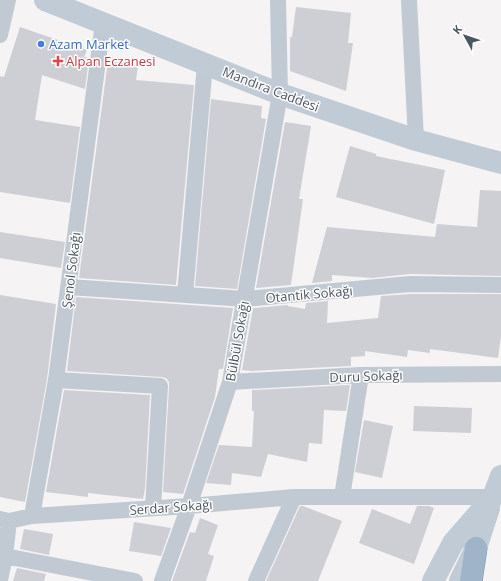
<svg xmlns="http://www.w3.org/2000/svg" width="501" height="581" viewBox="0 0 501 581" font-family="'Open Sans',sans-serif">
<style>
.building{fill:#cdcfd5}
.lines{fill:none;stroke-linecap:round;stroke-linejoin:round}
.trunk-casing{stroke:#7690ad;stroke-width:23}
.minor{stroke:#c1cad2;stroke-width:16}
.secondary{stroke:#c1cbd6;stroke-width:22}
.trunk{stroke:#9fb4c9;stroke-width:22}
.shop-dot{fill:#3f7fe0;stroke:#fff;stroke-width:1.5}
.health-dot{fill:#e0444e;stroke:#fff;stroke-width:1.5}
.labels{text-anchor:middle;dominant-baseline:central;stroke-width:3;stroke-linejoin:round;paint-order:stroke}
.shop-label{font-size:13px;fill:#366cbe;stroke:#fff;text-anchor:start}
.health-label{font-size:13px;fill:#be3a42;stroke:#fff;text-anchor:start}
.street-label{font-size:13px;fill:#4a5661;stroke:#fff}
</style>
<rect width="100%" height="100%" fill="#f5f3f3"/>
<path class="building" d="M296 7 351 13 348 43H353L346 91 290 71V37H292Z
M20 27 87 50 84 57 89 58 85 89 42 75 35 120 80 127 70 203 0 192V76L4 77Z
M108 61 138 66 136 80 194 85 176 285 79 278Z
M211 99 262 106 261 118 266 119 237 289 195 286Z
M285 122 311 126 299 199H303L291 285 256 288Z
M350 146 376 154V156L445 170 434 224 336 197Z
M480 190 501 191V276L410 274 372 278 332 275V281L312 283 327 227 435 237 437 224 477 227Z
M0 232 65 242 61 268 0 258Z
M410 294H501V336L498 358 430 349V353L408 350 407 357 365 351V356L351 357V366L251 371 242 370 253 308 288 305V306L305 309 306 303 328 301 327 323 378 318 381 296Z
M0 295 56 304 47 379 25 502 0 497Z
M76 297 233 308 223 369H219L215 397 183 494 163 492 169 387V382L166 378 161 377 67 371Z
M350 385 346 411 324 410 322 444 309 443 307 462 268 454 261 477 232 473 231 485 206 483 219 445 252 447 254 411H252V390Z
M64 390 150 395 145 489 143 499 88 493V497L46 492Z
M414 406 472 408 471 433 413 431Z
M364 420 393 426 382 478 355 472Z
M300 506H303L342 521 318 581H266Z
M417 506H429L434 508 414 564 359 543 372 509 410 524Z
M200 518 218 525 208 554 214 556 206 581H172L190 532 195 533Z
M134 522 171 528 161 556 129 551Z
M24 529 53 534 49 555 20 549Z
M17 568 46 574 44 581H13Z"/>
<g class="lines">
<g class="trunk-casing">
<path id="trunk" d="M471 581 476 548"/>
</g>
<path class="minor" d="M409 0 416 140
M0 35 8 0
M69 287 245 299 410 284 501 285
M185 295 205 64
M56 380 160 386 153 508
M230 382 361 375 501 374
M342 497 361 375
M32 516 56 380 103 23
M0 519 9 521 32 516 189 506 294 497H493
M5 556 135 581
M0 580 5 556 9 521
M162 581 189 506 230 382 280 94 278 0
M256 581 294 497"/>
<path class="secondary" d="M45 0 280 94 416 140 501 163
M433 581 453 543 493 497 501 476
M460 581 476 548 489 508"/>
<use href="#trunk" class="trunk"/>
</g>
<circle class="shop-dot" cx="41" cy="44" r="4"/>
<path class="health-dot" d="M56 55h4v4h4v4h-4v4h-4v-4h-4v-4h4z"/>
<g class="labels">
<g class="shop-label">
<text x="49" y="44">Azam Market</text>
</g>
<g class="health-label">
<text x="66" y="61">Alpan Eczanesi</text>
</g>
<g class="street-label">
<text transform="translate(271 89) rotate(21)">Mandıra Caddesi</text>
<text transform="translate(71 270) rotate(-83)">Şenol Sokağı</text>
<text transform="translate(309 294) rotate(-5)">Otantik Sokağı</text>
<text transform="translate(237 341) rotate(-80)">Bülbül Sokağı</text>
<text transform="translate(366 376) rotate(-2)">Duru Sokağı</text>
<text transform="translate(171 507) rotate(-4)">Serdar Sokağı</text>
</g>
</g>
<g transform="translate(465 36) rotate(310)" stroke="#ffffff" stroke-width="3" paint-order="stroke">
<path d="M0-3L7 15L0 10L-7 15Z" fill="#4a5661"/>
<text y="-6" font-size="11" font-weight="bold" text-anchor="middle" fill="#4a5661">K</text>
</g>
</svg>
